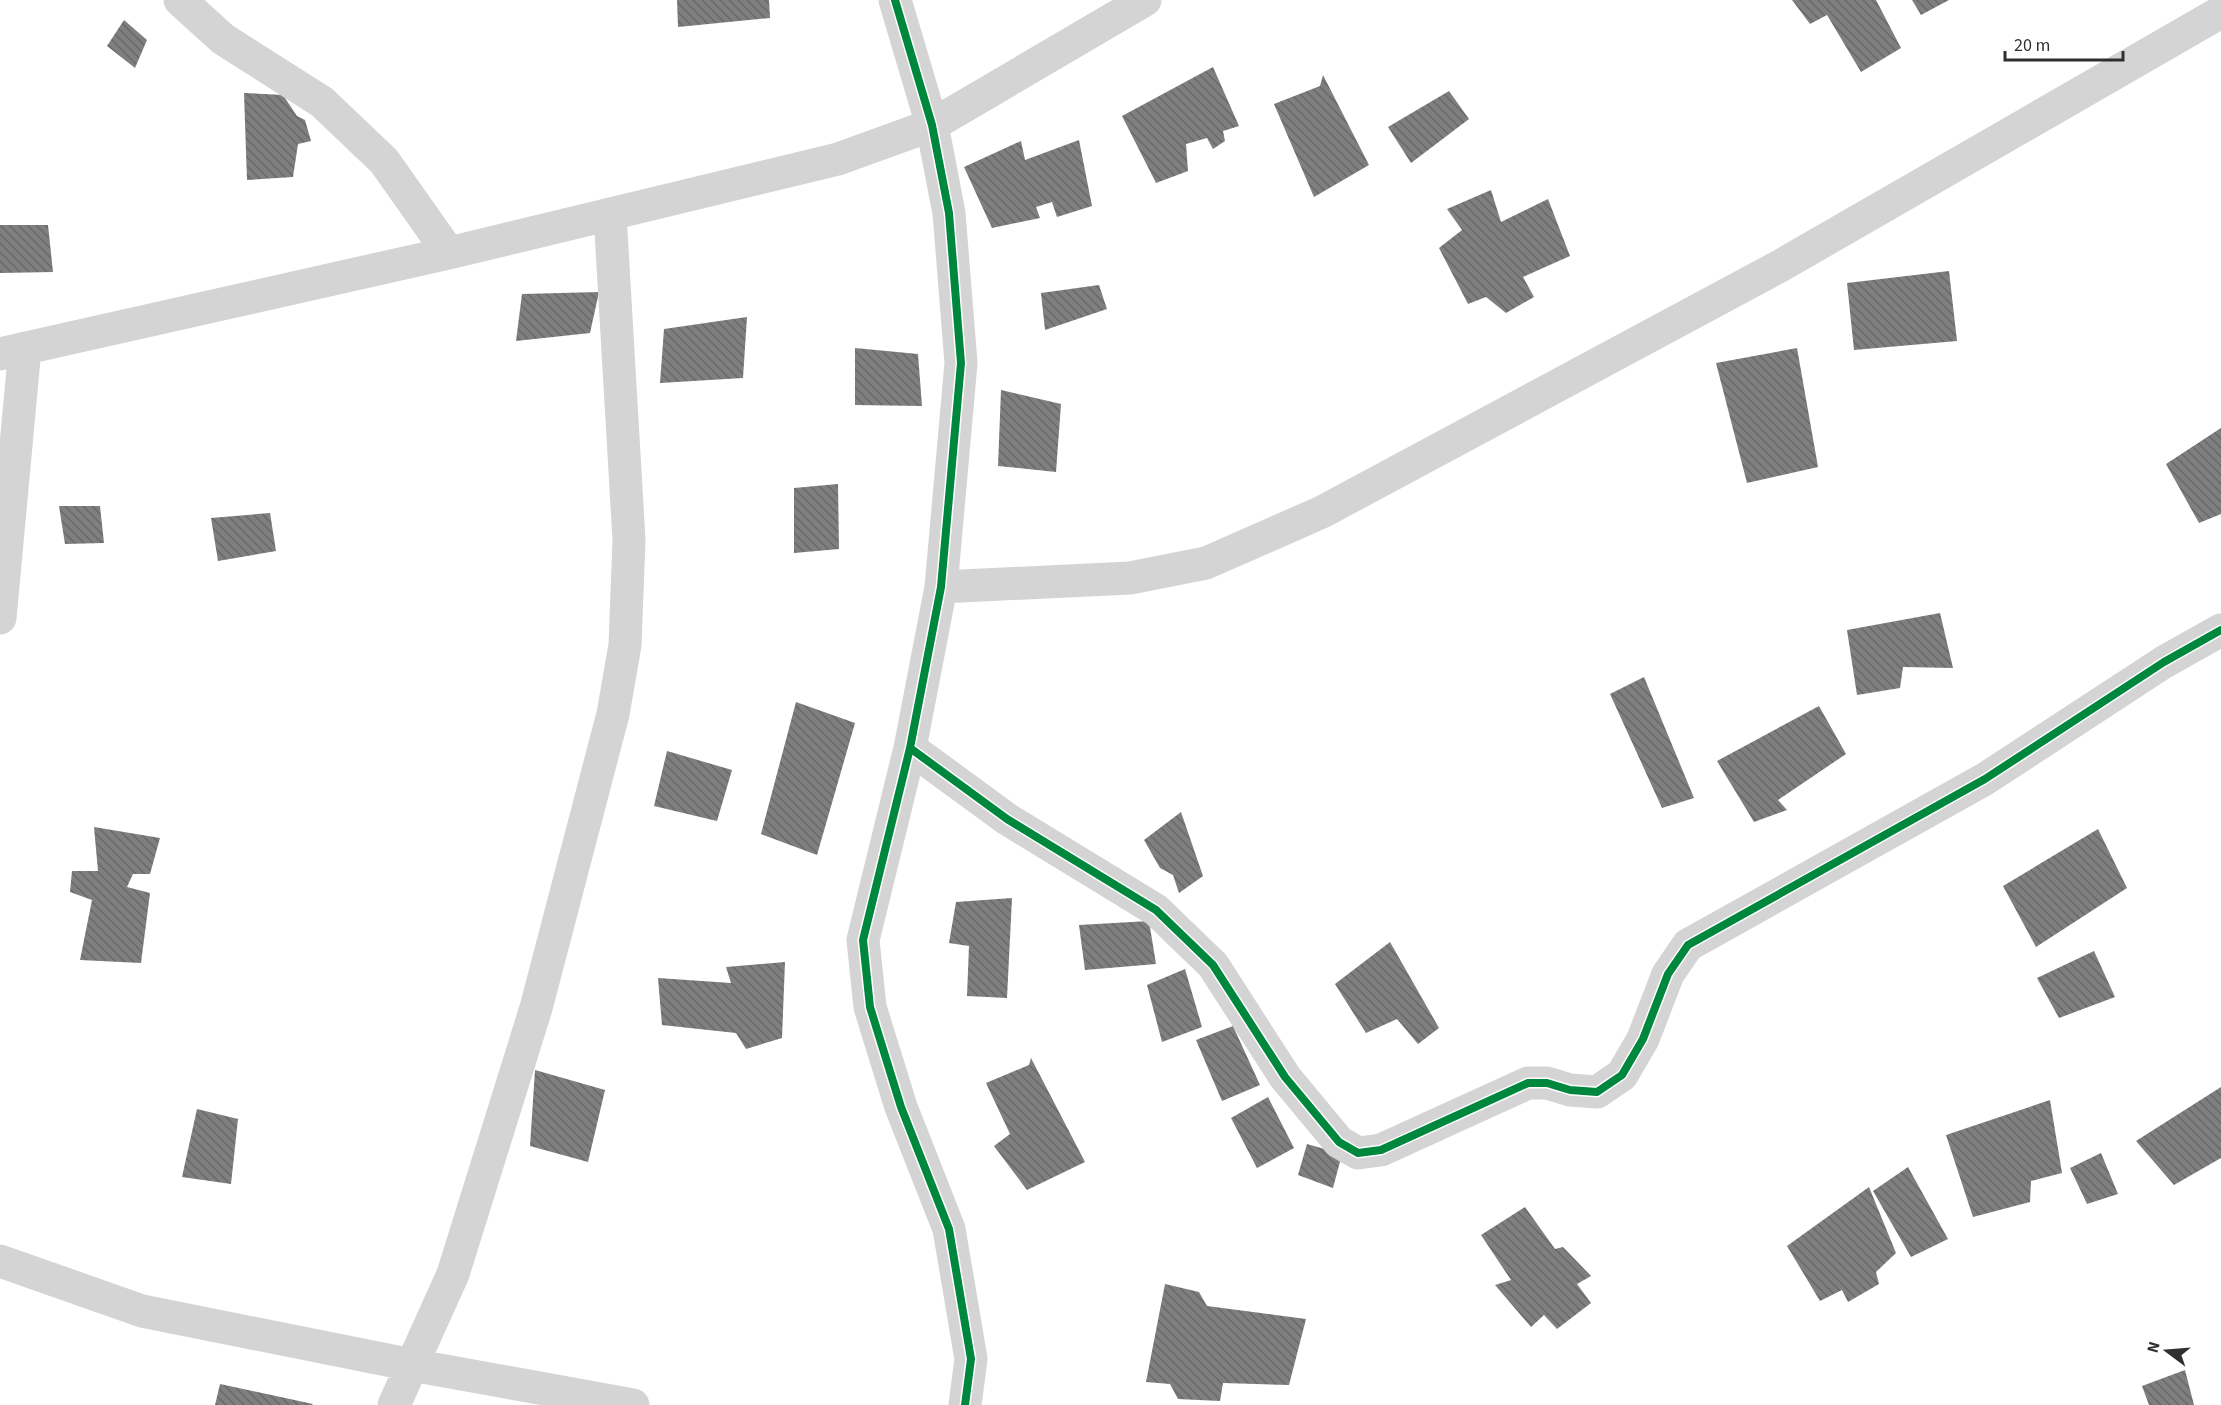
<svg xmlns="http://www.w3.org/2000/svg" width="2221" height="1405" viewBox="0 0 2221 1405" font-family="'Source Sans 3',sans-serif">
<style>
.building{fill:url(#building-back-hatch)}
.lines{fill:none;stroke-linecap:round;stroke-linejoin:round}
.street{stroke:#d4d4d4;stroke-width:33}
.cycleway-casing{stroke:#fff;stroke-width:11}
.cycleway{stroke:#00873e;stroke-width:8}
</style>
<defs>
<pattern id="building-back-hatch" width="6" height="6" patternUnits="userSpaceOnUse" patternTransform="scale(1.5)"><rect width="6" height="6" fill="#7f7f7f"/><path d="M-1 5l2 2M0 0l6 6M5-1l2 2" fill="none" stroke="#686868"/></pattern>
</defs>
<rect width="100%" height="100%" fill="#fff"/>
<path class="building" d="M677 0H769L770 18 678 27Z
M1792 0H1876L1901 48 1861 72 1827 15 1810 24Z
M1912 0H1949L1921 15Z
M124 20 147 40 135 68 107 46Z
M1213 67 1239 126 1223 131 1225 141 1213 149 1207 138 1186 144 1188 171 1156 183 1122 116Z
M1323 75 1369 165 1314 197 1274 104 1320 86Z
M1449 91 1469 119 1411 163 1388 127Z
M244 93 283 95 297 116 305 120 311 141 298 144 293 177 247 180Z
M1079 140 1092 206 1057 217 1052 202 1036 207 1040 218 992 228 964 167 1021 141 1025 160Z
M1491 190 1501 222 1548 199 1570 256 1523 277 1534 297 1506 313 1486 297 1468 304 1439 248 1462 230 1447 209Z
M0 225H48L53 272 0 273Z
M1949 271 1957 341 1854 350 1847 283Z
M1099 285 1107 309 1045 330 1041 293Z
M599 292 590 333 516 341 522 294Z
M747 317 743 378 660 383 664 329Z
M855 348 918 354 922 406 855 405Z
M1797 348 1818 467 1747 483 1716 363Z
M1001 390 1061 404 1056 472 998 466Z
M2221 428V514L2199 523 2166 464Z
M838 484 839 549 794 553V488Z
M59 506H100L104 543 65 544Z
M270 513 276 551 218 561 211 518Z
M1940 613 1953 668 1903 667 1900 688 1857 695 1847 630Z
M1644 677 1694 798 1662 808 1610 694Z
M796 702 855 723 817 855 761 834Z
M1819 706 1846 754 1778 800 1787 810 1754 822 1717 761Z
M667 751 732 770 717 821 654 806Z
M1181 812 1203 876 1179 893 1173 875 1160 868 1144 840Z
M94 827 160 838 150 874H133L127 887 150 893 141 963 80 960 92 900 70 892 72 871H98Z
M2098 829 2127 888 2036 947 2003 886Z
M1012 898 1007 998 967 996 969 946 949 943 956 902Z
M1149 921 1156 964 1085 970 1079 925Z
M1390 942 1439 1028 1418 1044 1397 1019 1366 1033 1335 984Z
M2094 951 2115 997 2059 1018 2037 978Z
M785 962 782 1038 746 1049 736 1033 662 1025 658 978 731 983 726 967Z
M1185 969 1202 1027 1162 1042 1147 985Z
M1233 1026 1260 1085 1222 1101 1196 1040Z
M1031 1058 1085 1162 1027 1190 994 1146 1010 1134 986 1083 1029 1065Z
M535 1070 605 1090 588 1162 530 1146Z
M2221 1087V1158L2174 1185 2136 1141Z
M1268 1097 1294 1148 1257 1168 1231 1118Z
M2050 1100 2062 1173 2031 1181 2030 1202 1973 1217 1946 1135Z
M197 1109 238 1119 231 1184 182 1177Z
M1307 1144 1342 1154 1333 1188 1298 1175Z
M2101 1153 2118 1194 2087 1204 2070 1168Z
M1908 1167 1948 1239 1911 1257 1873 1191Z
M1869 1187 1896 1253 1876 1272 1879 1284 1848 1302 1842 1290 1820 1301 1787 1246Z
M1525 1207 1555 1249 1563 1247 1591 1276 1577 1284 1591 1303 1557 1329 1544 1315 1531 1327 1495 1285 1511 1280 1481 1235Z
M1165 1284 1199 1292 1207 1306 1306 1319 1289 1385 1223 1383 1220 1401 1178 1399 1170 1384 1146 1382Z
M2185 1370 2194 1405H2149L2142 1386Z
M220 1384 313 1404 312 1405H215Z"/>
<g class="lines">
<path class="street" d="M180 0 223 39 322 102 384 161 449 253
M895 0 932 125 949 213 961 363 941 587 910 748 863 940 870 1007 901 1107 949 1229 971 1359 965 1405
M0 354 449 253 838 159 932 125 1145 0
M941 587 1130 578 1206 563 1322 512 1780 266 2221 12
M0 618 25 348
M910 748 1007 819 1156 910 1213 965 1285 1077 1339 1142 1358 1153 1381 1150 1528 1083H1547L1570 1090 1597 1092 1622 1075 1643 1039 1668 974 1688 945 1985 779 2164 662 2221 630
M0 1261 142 1311 412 1365 633 1405
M394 1405 453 1274 536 1008 613 714 625 645 629 540 610 214"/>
<g class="cycleway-casing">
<path id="cycleway" d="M895 0 932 125 949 213 961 363 941 587 910 748 863 940 870 1007 901 1107 949 1229 971 1359 965 1405
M910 748 1007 819 1156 910 1213 965 1285 1077 1339 1142 1358 1153 1381 1150 1528 1083H1547L1570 1090 1597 1092 1622 1075 1643 1039 1668 974 1688 945 1985 779 2164 662 2221 630"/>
</g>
<use href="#cycleway" class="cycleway"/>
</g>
<g transform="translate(2167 1351) rotate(286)" stroke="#ffffff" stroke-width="4.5" paint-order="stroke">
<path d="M0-4.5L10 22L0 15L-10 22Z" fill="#2f2f2f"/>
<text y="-9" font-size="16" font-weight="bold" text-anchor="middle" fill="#2f2f2f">N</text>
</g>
<path d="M2005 51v9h118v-9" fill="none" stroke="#2f2f2f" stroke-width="3"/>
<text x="2014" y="51" font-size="18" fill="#2f2f2f" stroke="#ffffff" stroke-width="4.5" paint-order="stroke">20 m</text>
</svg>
